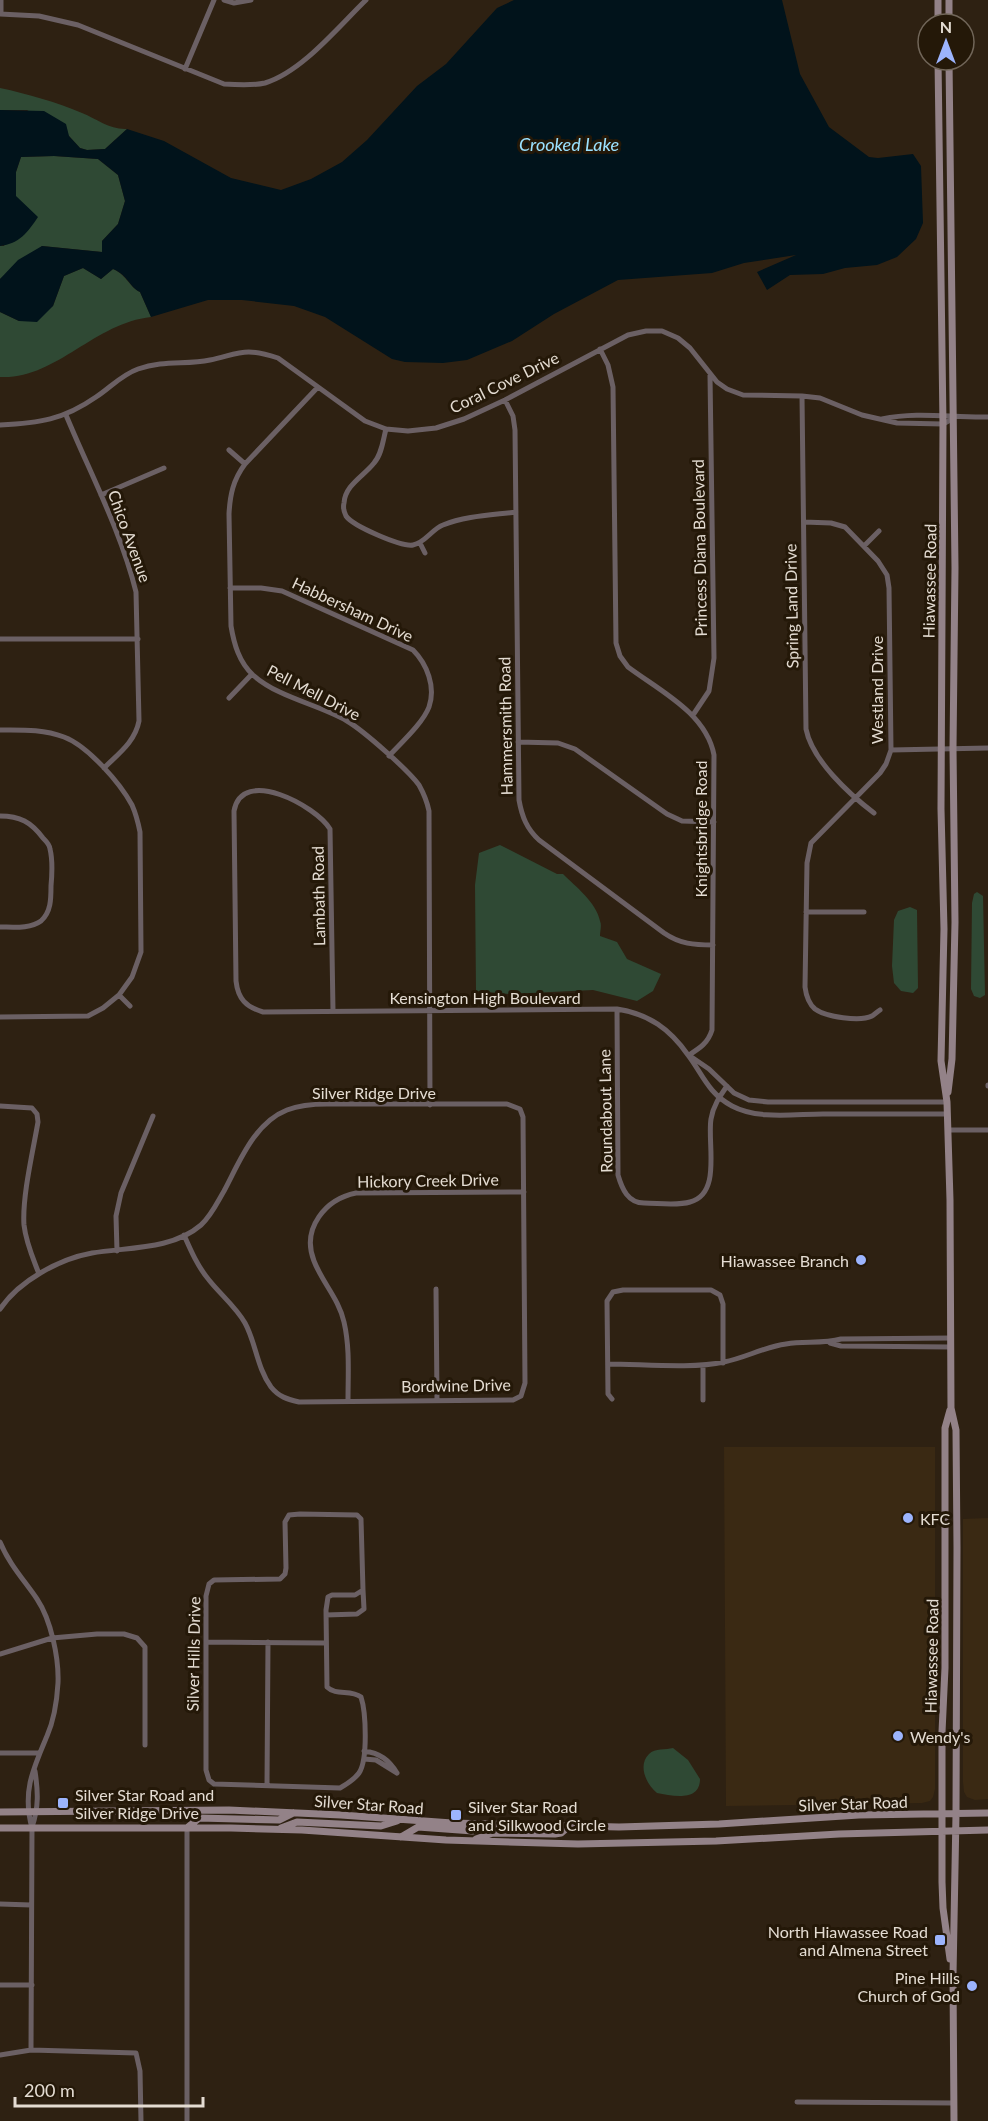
<svg xmlns="http://www.w3.org/2000/svg" width="988" height="2121" viewBox="0 0 988 2121" font-family="Lato,sans-serif">
<style>
.built{fill:#3a2913}
.green{fill:#2f4934}
.water{fill:#01131b}
.lines{fill:none;stroke-linecap:round;stroke-linejoin:round}
.street{stroke:#6b6064;stroke-width:5}
.secondary{stroke:#938288;stroke-width:7}
.poi-dot{fill:#9cb4fd;stroke:#241808;stroke-width:2}
.labels{text-anchor:middle;dominant-baseline:central;stroke-width:6;stroke-linejoin:round;paint-order:stroke}
.street-label{font-size:16px;fill:#e4dcd2;stroke:#241808}
.poi-label{font-size:16px;fill:#e4dcd2;stroke:#241808;text-anchor:start}
.water-label{font-size:18px;font-style:italic;fill:#9be1fe;stroke:#241808}
</style>
<rect width="100%" height="100%" fill="#2e2112"/>
<path class="built" d="M724 1447H935V1789L933 1797 930 1801 922 1803 726 1806Z
M988 1518V1799L975 1800 967 1797 964 1792 963 1782V1519Z"/>
<path class="green" d="M0 88C28 94 56 102 82 113 97 119 110 130 127 129L105 149 87 150 80 148 69 136 27 110H0Z
M54 156 98 159 118 175 125 201 118 224 102 241V252L42 246 0 279V246H4L16 196V172L21 157Z
M83 268 101 279 113 269C128 276 129 287 140 292L151 317C94 323 55 380 0 377V312L19 321 53 306 64 276Z
M500 845 557 874H563C576 887 596 902 600 921 602 925 600 931 600 936L617 942 627 959 661 974 653 991 637 1001 593 990 509 994 476 991 475 885 479 853Z
M977 892 983 896 985 995 980 998 974 996 971 989 972 903 974 894Z
M910 907 917 910 918 988 913 993 901 991 894 983 892 966 894 920 898 911Z
M673 1748 688 1760 700 1779C700 1802 673 1796 657 1793 647 1785 637 1766 649 1754 655 1748 666 1750 673 1748Z"/>
<path class="water" d="M514 0H782L800 74 829 127 869 157 878 158 913 154 921 166 923 223 916 239 897 257 877 265 845 268 823 274 790 275 767 290 757 272 796 255 744 263 712 273 618 280 554 314 512 341 467 360 443 363 405 362 392 359 325 317 294 306 242 300H208L151 317 140 292C129 287 129 276 113 269L101 279 83 268 64 276 53 306 37 322 19 321 0 312V279L18 260 42 246 102 252V241L118 224 125 201 118 175 98 159 54 156 21 157 16 172V196L38 217C28 232 19 244 0 246V110L44 111 66 124 69 136 80 148 87 150 105 149 127 129 164 141 231 178 281 190 311 179 342 162 367 140 417 86 446 64 497 8Z"/>
<g class="lines">
<path class="street" d="M1 0V14
M224 0 234 3 251 0
M0 14 39 16 78 25 224 84C238 85 252 86 265 83 302 72 339 26 366 0
M185 69 214 0
M600 349 608 365 613 387 616 643 620 656 628 667C660 691 706 713 714 755L712 1030C708 1043 700 1048 689 1055
M318 387 245 464C233 480 230 495 229 514L231 626C234 644 239 662 253 675 279 698 318 704 347 721 364 731 408 770 419 785 424 794 427 801 429 811L430 1105
M802 396 806 729C812 760 849 794 874 813
M505 400 513 416 515 430 519 800C522 817 527 829 539 840L664 933C680 944 694 945 713 945
M66 415C90 473 121 531 136 592L139 721C135 742 118 754 104 768
M882 419C918 411 952 418 988 417
M0 425C39 423 63 420 96 397 110 388 121 375 138 369 164 360 186 365 210 360 241 353 245 347 278 358L365 421 386 429 408 431 436 428 464 419 505 400 628 335 646 331H662L678 338 690 348 717 382 727 389 743 395 802 396 820 398 862 415 897 423 943 424 954 418
M386 429C383 440 382 454 374 463 364 476 345 485 344 503 343 507 344 512 346 516 353 526 401 547 413 545 425 543 432 529 443 525 465 516 493 515 516 512
M229 450 245 464
M101 495 164 468
M804 522 831 523 845 527 878 561 887 575 889 588 891 750 886 764 880 773 811 843 807 863 805 987C806 995 808 1003 815 1009 826 1017 860 1022 872 1016 875 1014 877 1012 880 1010
M420 543 425 553
M864 546 879 531
M230 588H261L282 591 413 650C427 664 436 687 429 707 423 723 401 743 389 756
M0 639H138
M229 698 252 674
M693 715 709 691 714 658 710 375
M0 730C22 730 43 729 64 737 88 746 120 783 132 805 136 814 138 822 140 832L141 952 132 977 119 995 103 1008 88 1016 0 1017
M518 742 558 743 575 749 667 814 682 821 714 822
M891 750 988 748
M0 816C20 816 31 822 43 838 46 841 50 845 50 849 53 861 52 875 51 886 51 899 51 912 41 921 30 929 13 927 0 927
M806 912H864
M119 995 130 1006
M617 1009 618 1175C622 1189 628 1203 644 1203 658 1203 677 1206 690 1202 722 1194 707 1143 711 1119 713 1106 720 1096 727 1086
M333 1011 330 829C316 806 242 766 234 811L236 981C238 999 246 1007 263 1012L617 1009C649 1014 670 1029 688 1055 703 1075 708 1093 732 1106 758 1120 795 1114 823 1114 865 1114 906 1114 947 1114
M690 1056 709 1069 734 1093 749 1100 768 1102H947
M988 1085V1086
M0 1106 32 1108 37 1114 38 1122C33 1151 22 1197 24 1225 26 1243 33 1258 39 1274
M948 1130H988
M117 1251 116 1216 121 1193 153 1116
M436 1289 437 1400
M0 1309C19 1281 59 1259 92 1253 128 1247 172 1250 201 1225 211 1216 217 1203 224 1191 239 1163 254 1123 287 1110 300 1105 314 1104 327 1104H507L520 1109 523 1117 525 1383 521 1396 513 1400 299 1402C287 1399 279 1397 271 1387 257 1368 256 1343 245 1323 236 1307 220 1294 209 1280 198 1267 191 1251 184 1235
M830 1343 841 1346 951 1347
M608 1364C642 1364 692 1369 724 1362 745 1358 764 1347 786 1344 805 1341 823 1344 841 1339L951 1338
M612 1399 608 1394 607 1301 613 1292 623 1290H711L720 1295 723 1304V1363
M348 1400C348 1374 350 1348 344 1322 339 1299 322 1282 314 1261 301 1228 326 1199 356 1193L524 1192
M703 1400V1365
M300 1514 357 1515 361 1519 363 1590 355 1595H332L328 1597 326 1610 327 1687C336 1696 351 1689 361 1697 366 1712 368 1760 359 1773 354 1780 347 1784 340 1788L214 1784 209 1780 206 1770V1596L209 1584 214 1580 280 1579 285 1574 286 1568 285 1522 289 1515Z
M0 1542C9 1564 24 1580 37 1599 51 1620 59 1658 58 1683 57 1700 54 1720 47 1736 33 1769 22 1792 32 1828L31 2050
M326 1615 357 1614 364 1609 363 1590
M206 1642 326 1643
M0 1654 52 1638 97 1634H124L137 1638 145 1647V1745
M364 1751C380 1753 389 1760 397 1773
M0 1753H38
M364 1759 376 1760 397 1773
M267 1786 268 1642
M32 1827C39 1807 38 1791 35 1771
M187 1828V2121
M0 1904 31 1905
M0 1985H32
M0 2055 31 2050 136 2053 140 2071 141 2121
M797 2102 954 2103"/>
<path class="secondary" d="M938 0V24
M949 0V24
M938 60 943 424 941 809 944 929 941 1061 947 1102 950 1200 951 1408 956 1430 957 1547 956 1814 953 1976 954 2121
M948 1092 952 1059 955 922 953 748 955 568 949 60
M950 1410 945 1428V1668L942 1732V1882L943 1908 950 1959
M0 1812 229 1810 341 1815 452 1823 619 1827 719 1824 859 1815 988 1813
M0 1828H231L302 1830 446 1840 578 1844 716 1841 839 1834 988 1830
M187 1828 199 1818 279 1820 293 1813
M281 1828 297 1822 381 1826 397 1821
M401 1837 418 1827 473 1831 487 1827
M476 1839 493 1833 555 1834 561 1833 569 1826"/>
</g>
<g class="poi-dot">
<circle cx="861" cy="1260" r="6"/>
<circle cx="908" cy="1518" r="6"/>
<circle cx="898" cy="1736" r="6"/>
<rect x="57" y="1797" width="12" height="12" rx="3"/>
<rect x="450" y="1809" width="12" height="12" rx="3"/>
<rect x="934" y="1934" width="12" height="12" rx="3"/>
<circle cx="972" cy="1986" r="6"/>
</g>
<g class="labels">
<g class="street-label">
<text transform="translate(504 382) rotate(-26)">Coral Cove Drive</text>
<text transform="translate(130 536) rotate(70)">Chico Avenue</text>
<text transform="translate(699 548) rotate(-91)">Princess Diana Boulevard</text>
<text transform="translate(929 581) rotate(-89)">Hiawassee Road</text>
<text transform="translate(791 606) rotate(-91)">Spring Land Drive</text>
<text transform="translate(353 609) rotate(25)">Habbersham Drive</text>
<text transform="translate(876 690) rotate(-90)">Westland Drive</text>
<text transform="translate(314 692) rotate(27)">Pell Mell Drive</text>
<text transform="translate(505 726) rotate(-91)">Hammersmith Road</text>
<text transform="translate(700 829) rotate(-90)">Knightsbridge Road</text>
<text transform="translate(318 896) rotate(-91)">Lambath Road</text>
<text x="485" y="997">Kensington High Boulevard</text>
<text x="374" y="1092">Silver Ridge Drive</text>
<text transform="translate(605 1111) rotate(-91)">Roundabout Lane</text>
<text transform="translate(428 1180) rotate(-1)">Hickory Creek Drive</text>
<text transform="translate(456 1385) rotate(-1)">Bordwine Drive</text>
<text transform="translate(193 1654) rotate(-89)">Silver Hills Drive</text>
<text transform="translate(931 1656) rotate(-89)">Hiawassee Road</text>
<text transform="translate(853 1803) rotate(-2)">Silver Star Road</text>
<text transform="translate(369 1804) rotate(4)">Silver Star Road</text>
</g>
<g class="poi-label">
<text x="849" y="1260" text-anchor="end">Hiawassee Branch</text>
<text x="920" y="1518">KFC</text>
<text x="910" y="1736">Wendy's</text>
<text x="75" y="1794">Silver Star Road and<tspan x="75" dy="18">Silver Ridge Drive</tspan></text>
<text x="468" y="1806">Silver Star Road<tspan x="468" dy="18">and Silkwood Circle</tspan></text>
<text x="928" y="1931" text-anchor="end">North Hiawassee Road<tspan x="928" dy="18">and Almena Street</tspan></text>
<text x="960" y="1977" text-anchor="end">Pine Hills<tspan x="960" dy="18">Church of God</tspan></text>
</g>
<g class="water-label">
<text x="569" y="144">Crooked Lake</text>
</g>
</g>
<g transform="translate(946 42)"><circle r="28" fill="#241808" stroke="#716659" stroke-width="1.5"/>
<path d="M0-4.5L10 22L0 15L-10 22Z" fill="#9cb4fd"/>
<text y="-9" font-size="16" font-weight="bold" text-anchor="middle" fill="#e4dcd2">N</text>
</g>
<path d="M15 2097v9h188v-9" fill="none" stroke="#e4dcd2" stroke-width="3"/>
<text x="24" y="2097" font-size="18" fill="#e4dcd2" stroke="#241808" stroke-width="4.5" paint-order="stroke">200 m</text>
</svg>
